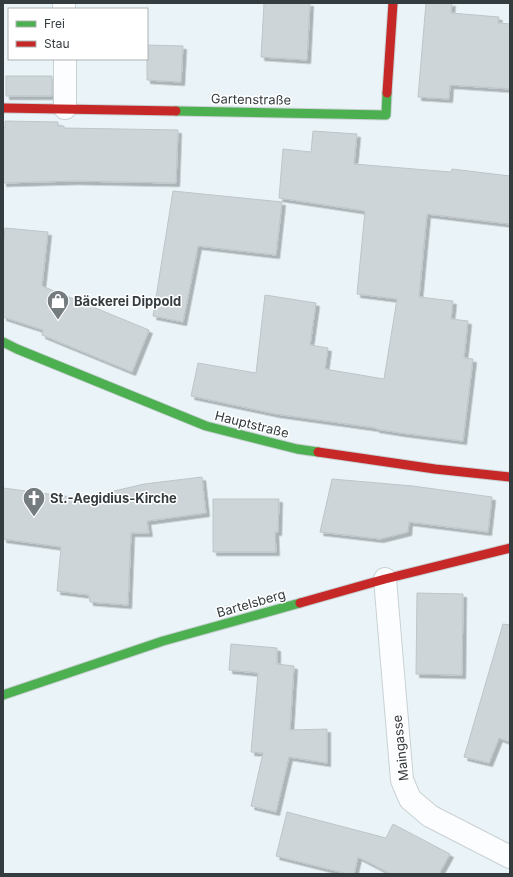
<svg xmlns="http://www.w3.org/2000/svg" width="513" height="877" viewBox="0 0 513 877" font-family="Inter,sans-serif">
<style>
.building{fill:#ced5d9;stroke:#bec5c9;filter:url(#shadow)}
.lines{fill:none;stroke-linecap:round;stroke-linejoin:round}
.street-casing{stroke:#c9d1d4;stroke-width:24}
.fast-casing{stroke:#c9d1d4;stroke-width:11}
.jam-casing{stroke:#c9d1d4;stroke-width:11}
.street{stroke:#fcfdfe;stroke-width:22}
.fast{stroke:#4caf50;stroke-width:9}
.jam{stroke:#c62828;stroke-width:9}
.labels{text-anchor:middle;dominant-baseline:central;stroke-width:3;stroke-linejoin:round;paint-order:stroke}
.street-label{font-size:13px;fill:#353c3f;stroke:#fff}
.poi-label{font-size:13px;font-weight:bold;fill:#353c3f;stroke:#fff;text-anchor:start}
</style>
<defs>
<filter id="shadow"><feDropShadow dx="3.5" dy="3.5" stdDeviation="0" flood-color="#0004"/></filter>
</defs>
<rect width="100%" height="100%" fill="#eaf4f8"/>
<path class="building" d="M264 3H310L307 60 261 57Z
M426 3H452L451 13 499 17 498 23 510 24V89L450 85 449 99 418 97Z
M147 45 183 46 181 82 147 80Z
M6 76H52V96H6Z
M5 121 58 122V126H64V128L178 130 176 183 74 181 3 183V128L5 127Z
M313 131 357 134 354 164 451 172 452 169 510 176V224L427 214 419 297 453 301 451 319 468 321 464 358 473 359 463 441 401 433 376 429V428L276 414 191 396 198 363 256 373 265 295 316 303 310 345 328 348 325 369 384 379 397 299 357 294 365 211 279 198 283 149 311 152Z
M173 191 282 202 276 255 198 246 183 322 153 316Z
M5 228 48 232 42 286 149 330 132 372 42 335 43 330 3 317V249Z
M202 477 206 513 147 521 149 533H131L128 605 90 602 89 595 57 591 61 547 3 539V488L110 502V492L144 484Z
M332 479 413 486 492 497 488 532 409 522 408 532 380 539 320 532Z
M213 499H279L278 532H275L276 552H213Z
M417 593 463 594 462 675 416 674Z
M503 624 510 625V742L499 738 489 763 464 757Z
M231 644 277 648V664L294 666 290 730 327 729V763L289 757 276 812 251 806 263 753 251 752 258 673 229 670Z
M287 812 386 838 393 824 450 854 439 874H391L358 857 354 874H348L276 856Z"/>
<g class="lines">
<g class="street-casing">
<path id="street" d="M64 3V9
M65 59V108
M385 579 402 780 410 799 430 816 510 857"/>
</g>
<g class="fast-casing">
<path id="fast" d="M176 111 386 115 387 93
M3 342 17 349 206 426 297 449 318 452
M3 695 163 641 300 603"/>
</g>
<g class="jam-casing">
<path id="jam" d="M387 93 393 3
M3 108 176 111
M318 452 435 469 510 477
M300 603 385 579 510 548"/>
</g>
<use href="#street" class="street"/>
<use href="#fast" class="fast"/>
<use href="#jam" class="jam"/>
</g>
<defs>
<g id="shop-pin" transform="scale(1.15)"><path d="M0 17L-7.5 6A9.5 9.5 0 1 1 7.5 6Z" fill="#747c80" stroke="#fff"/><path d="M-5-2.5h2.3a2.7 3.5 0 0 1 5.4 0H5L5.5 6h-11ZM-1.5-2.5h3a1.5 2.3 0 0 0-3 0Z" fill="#fff"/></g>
<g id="church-pin" transform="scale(1.15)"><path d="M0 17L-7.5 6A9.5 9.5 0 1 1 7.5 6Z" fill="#747c80" stroke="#fff"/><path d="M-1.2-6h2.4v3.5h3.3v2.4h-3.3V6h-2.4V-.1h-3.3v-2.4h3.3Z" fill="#fff"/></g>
</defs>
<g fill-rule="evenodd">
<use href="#shop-pin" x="58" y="301"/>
<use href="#church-pin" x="34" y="498"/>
</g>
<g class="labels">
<g class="street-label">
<text transform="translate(251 99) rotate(1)">Gartenstraße</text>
<text transform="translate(252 424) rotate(14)">Hauptstraße</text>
<text transform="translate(251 603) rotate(-16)">Bartelsberg</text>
<text transform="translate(400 748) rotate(-96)">Maingasse</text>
</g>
<g class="poi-label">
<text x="74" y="301">Bäckerei Dippold</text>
<text x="50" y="498">St.-Aegidius-Kirche</text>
</g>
</g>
<rect width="513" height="877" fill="none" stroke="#353c3f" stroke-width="8"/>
<rect x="8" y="8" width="140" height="52" fill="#ffffff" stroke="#aeb1b2"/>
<rect x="16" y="21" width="20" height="6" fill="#4caf50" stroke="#aeb1b2"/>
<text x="44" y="28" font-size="12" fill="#353c3f">Frei</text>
<rect x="16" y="41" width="20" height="6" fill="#c62828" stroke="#aeb1b2"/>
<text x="44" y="48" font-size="12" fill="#353c3f">Stau</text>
</svg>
